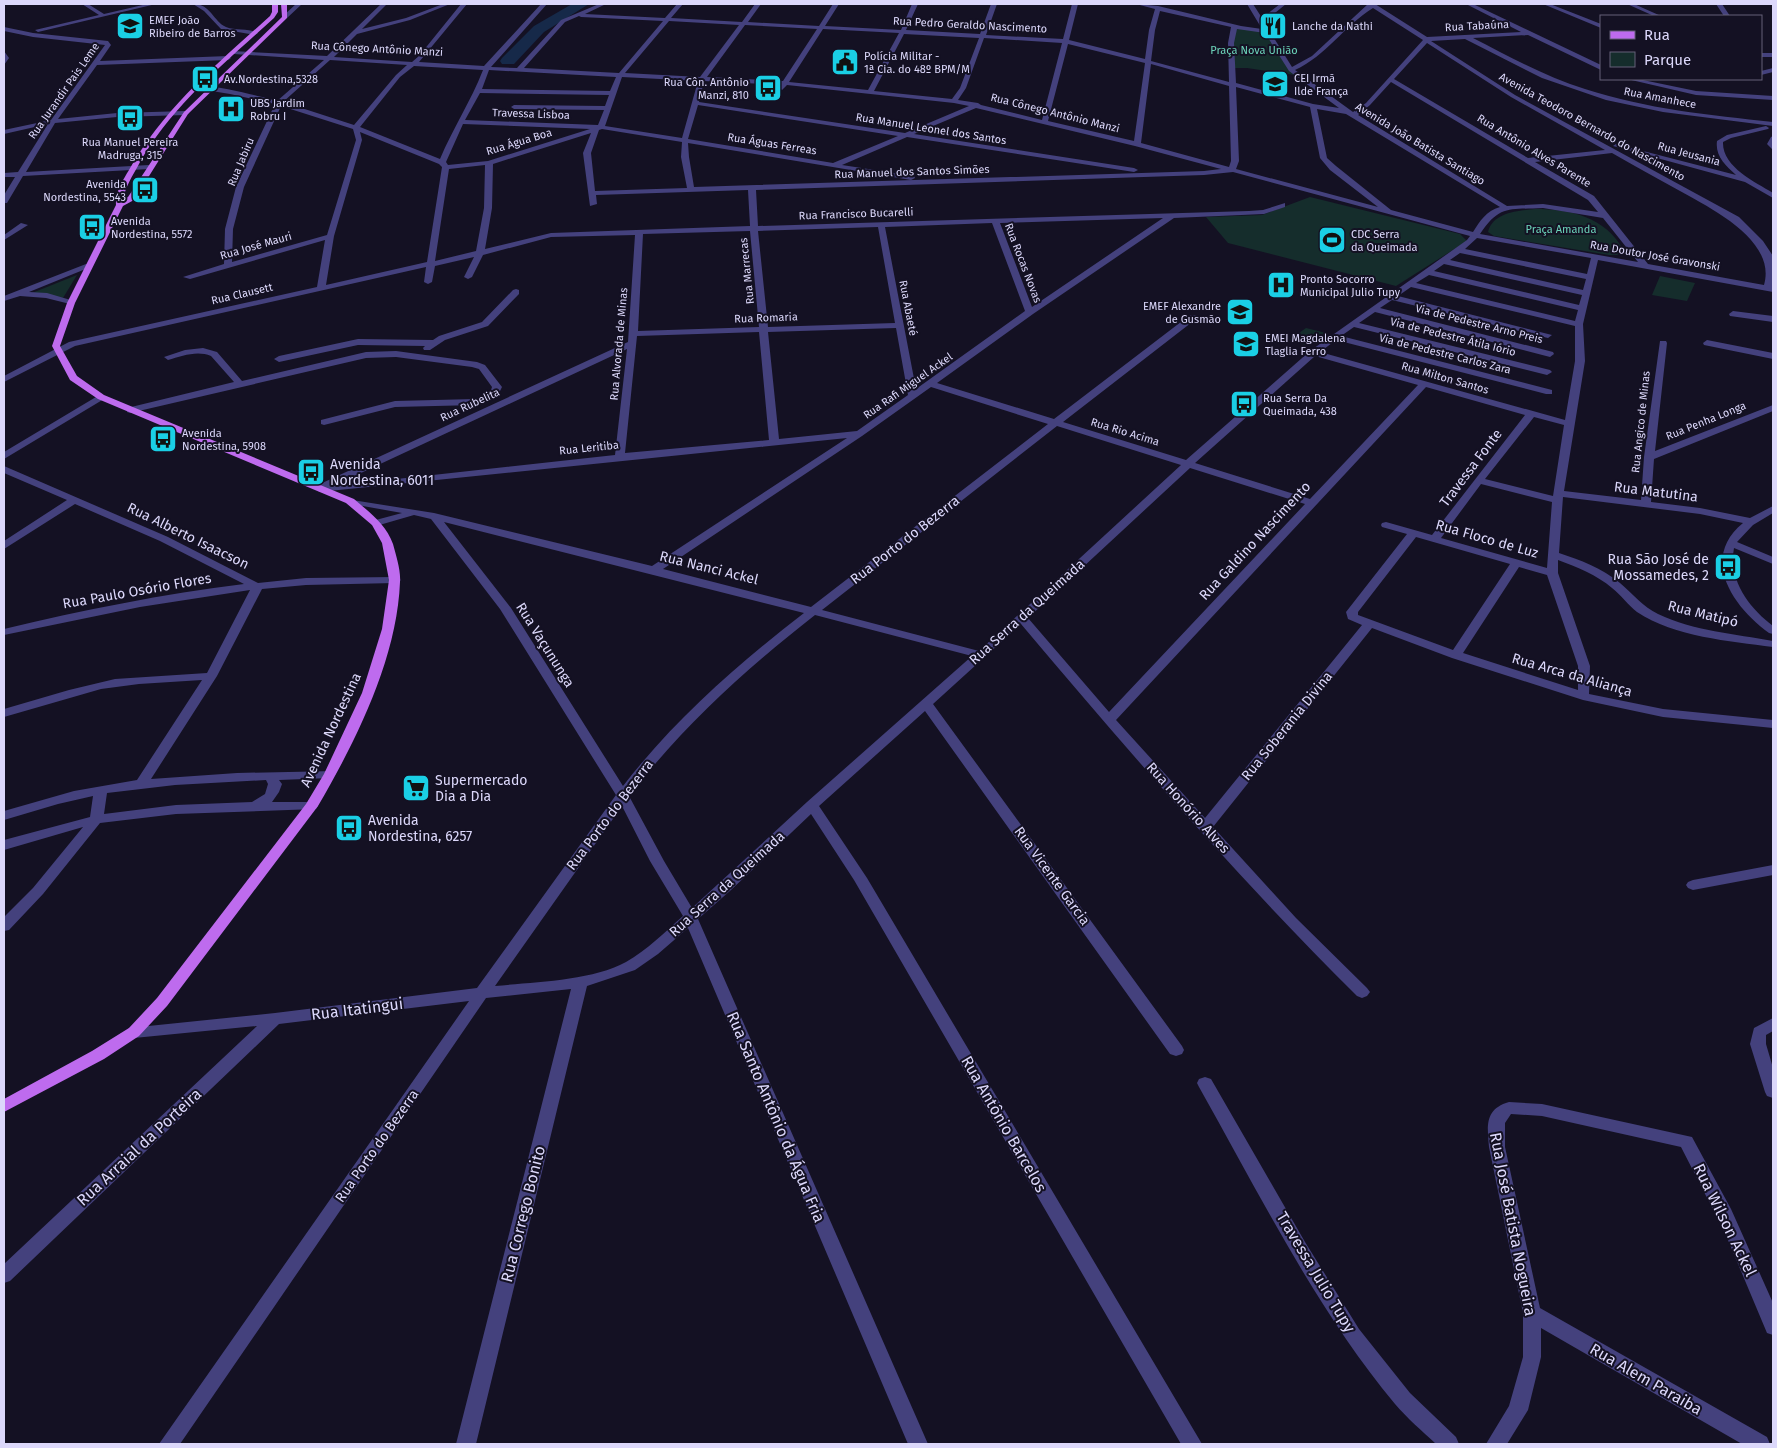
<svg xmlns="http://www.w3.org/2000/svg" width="1777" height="1448" viewBox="0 0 1777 1448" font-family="'Fira Sans',sans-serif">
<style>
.green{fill:#152d2c}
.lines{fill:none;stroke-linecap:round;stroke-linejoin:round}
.river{fill:#162949;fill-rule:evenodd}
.minor{fill:#44417d;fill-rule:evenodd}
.major{fill:#be6bee;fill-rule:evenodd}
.labels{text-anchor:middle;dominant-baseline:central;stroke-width:4;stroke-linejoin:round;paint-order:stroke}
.far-poi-label{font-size:11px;fill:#dcd8fb;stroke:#141123;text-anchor:start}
.far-street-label{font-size:11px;fill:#dcd8fb;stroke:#141123}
.far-park-label{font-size:11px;fill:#6cd3ba;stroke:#141123}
.poi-label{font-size:14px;fill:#dcd8fb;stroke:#141123;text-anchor:start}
.street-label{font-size:14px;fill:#dcd8fb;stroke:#141123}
.near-street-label{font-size:16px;fill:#dcd8fb;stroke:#141123}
</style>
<rect width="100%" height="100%" fill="#141123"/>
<path class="green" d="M1234 27 1265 32 1295 75 1247 68H1232Z
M1310 197 1460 234 1467 241 1396 286 1228 243 1206 217 1262 215Z
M1535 209C1570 209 1606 217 1624 251L1617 255H1609L1494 236 1488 232C1493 212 1518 211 1535 209Z
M77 275 63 298 32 293Z
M1660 276 1695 283 1687 301 1652 295Z
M1306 328 1326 333 1309 346 1289 340Z"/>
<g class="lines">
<path class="river" d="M572 4H589L544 32 514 64H502L500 61 502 58 534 26Z"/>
<path class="minor" d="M82 4H88L104 14 147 4H156L38 32 35 30 99 15Z
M193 4C210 3 213 21 226 27 236 31 249 28 258 33L255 35 221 29 204 11Z
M296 4H302L287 18H283V16Z
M381 4H387L362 29 406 18 443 4H450L410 20 357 34 334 57 412 62 419 56 461 4H467L419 62 484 66 541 4H547L491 67 517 68 561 20 599 4H606L585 14 665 18 677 4H683L671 18 742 22 755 4H761L748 22 819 26 833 4H839L825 26 901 30 912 4H918L906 30 980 34 991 4H997L986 35 1063 39 1072 4H1078L1069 40 1145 59 1149 30 1155 9 1136 4 1158 6 1241 26 1262 29 1247 4H1253L1262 18 1280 4H1286L1264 22 1292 67 1312 56 1368 4H1375L1427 37 1521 32 1466 4H1473L1601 65V70L1528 35 1473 38C1510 57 1546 77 1585 89 1646 109 1710 115 1773 122V126L1663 112 1606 100 1542 78 1465 39 1431 41 1515 95 1739 217 1763 241 1773 256V292L1598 260 1583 324 1585 361 1564 491 1641 500 1644 457 1660 341H1666L1667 343 1655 451 1773 405V411L1654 459 1651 502 1700 508 1750 518 1773 506V513L1753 525 1737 542 1773 557V564L1734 548C1728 580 1749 608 1773 626V634L1769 633C1734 608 1699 559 1743 523L1700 514 1563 497 1559 553C1580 560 1602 568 1620 583 1633 594 1643 607 1658 614 1694 631 1735 634 1773 641V647C1729 641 1675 637 1637 612 1628 605 1621 595 1612 588 1597 575 1577 567 1558 560V573L1590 666 1589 694 1663 709 1773 720V728L1663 717 1583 700 1452 658 1372 628 1213 827 1296 918 1367 988 1370 992 1367 996 1362 998 1357 996C1238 878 1129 752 1021 624L933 704 1182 1046 1184 1050 1182 1054 1176 1056 1170 1054 925 711 819 806 867 878 1202 1444H1181L854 880 811 814 731 890 698 919 928 1444H908L688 928 658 954 635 970 587 986 476 1444H456L571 989 486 998 180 1444H159L469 1001 279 1024 10 1281 4 1283V1264L257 1026 134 1038 129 1036 126 1032 129 1028 275 1013 477 988 616 795 500 609 431 519 414 515 376 526 372 525 371 523 372 521 402 513 346 503 345 501 346 499 434 513 652 566 847 438 319 492 318 490 320 484 628 342 635 235 551 237 483 255 472 277 468 279 464 277 474 257 435 266 432 282 428 284 424 282 426 267 75 346 4 382V376L69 342 317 287 325 240 190 279 183 277 224 264 225 229 236 187 275 104 230 94 193 88C205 81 261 97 277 101L324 60 234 54 232 51 327 56ZM1373 8 1423 40 1366 103 1353 112 1295 70C1326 56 1344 26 1373 8ZM1160 11 1231 27 1228 43 1229 82 1151 61 1155 30ZM579 16 581 17 663 21 619 73 524 68 565 22ZM669 21 739 25 700 77 625 73ZM745 25 817 29 783 81 707 77ZM823 29 899 33 868 90 789 82ZM1237 29 1265 33 1289 71 1339 108 1313 104 1236 83 1234 43ZM904 34 979 38 960 88 952 99 874 91ZM984 38 1062 43 1042 120 981 105 978 103 958 100 966 88ZM1427 43 1511 97 1605 150 1528 158 1394 79ZM1068 44 1145 63 1134 141 1048 121ZM330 60 407 65 396 75 354 125 283 102ZM1151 64 1229 86 1231 161 1229 167 1141 143ZM414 66 483 70C471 101 453 128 440 159L360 127 400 77ZM489 70 616 77 610 91 482 89ZM622 77 698 81 682 138 605 126ZM704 81 781 85 779 88 782 90 787 85 954 103 969 106 905 133 699 102ZM1391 82 1588 200 1598 212 1543 204 1507 206 1358 115 1370 105ZM1236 87 1310 107 1320 158 1330 170 1378 207 1236 169 1239 161ZM480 93 609 95 605 106 514 105 511 107 514 109 604 110 598 125 465 120ZM698 105 898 136 833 163 688 139ZM281 106 353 129 356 140 327 235 232 262 233 229 244 187ZM976 108 1135 146 1221 169 1204 171 694 187 689 157 688 143 911 180 915 178 914 176 842 165 907 137 1134 172 1138 170 1134 168 914 134ZM1317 109 1346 114 1500 207C1486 211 1480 221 1473 232L1391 210 1336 166 1327 158ZM463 124 590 129 488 161 448 165 446 162ZM602 129 682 142 681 157 687 188 595 191 591 153 599 130ZM360 132 439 164 442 167 427 262 326 285 334 236 362 140ZM591 133 583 153 590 206 597 204 596 195 748 190 750 226 551 233 485 249 492 208 493 164ZM1612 153C1634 166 1657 178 1680 191 1710 208 1777 240 1764 285L1648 264 1594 196 1535 162ZM485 165 484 208 476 251 435 261 449 169ZM1233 172 1470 236 1467 240 1310 351 1186 460 1063 422 1196 319V315H1190L1054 419 937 383 1033 314 1174 218 1264 214 1285 207V203L1263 210 1249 211 758 226 756 190 1204 175ZM1543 208 1603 218 1638 262 1480 234C1500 204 1510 210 1543 208ZM1163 218 1032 307 1000 223ZM992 223 1025 311 916 389 885 227ZM878 227 895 323 768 327 758 231ZM750 231 759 327 638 331 643 234ZM1477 238 1591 258 1587 274 1465 249ZM1460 253 1586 279 1583 290 1450 260ZM1444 264 1582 295 1579 305 1434 271ZM1429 275 1578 310 1575 321 1416 283ZM1411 287 1575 326V361L1565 420 1320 352 1336 340 1546 394H1552V390L1341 336 1354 327 1547 375 1552 372 1550 370 1359 323 1375 312 1550 357 1554 354 1553 352 1380 308 1392 300 1548 338 1552 335 1398 296ZM896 328 908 395 857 431 779 439 768 332ZM759 332 769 440 625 453 637 336ZM627 349 615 455 333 486ZM1315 356 1418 385 1310 499 1195 463ZM931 387 1048 424 811 607 663 569 862 436ZM1426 387 1525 415 1432 535 1386 522 1382 523 1381 525 1382 527 1407 534 1346 612 1348 619 1362 625 1205 818 1116 720ZM1534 417 1564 425 1553 496 1485 479ZM1057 426 1181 465 979 651 822 610ZM1190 468 1305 504 1109 712 1028 618ZM1481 484 1552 502 1547 568 1441 538ZM444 522 804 613C738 664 675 719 623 786L511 608ZM1416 537 1510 564 1453 650 1358 615V612ZM1519 567 1547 575 1578 666V690L1463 653ZM815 615 972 656 807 802 692 908 664 861 629 796C683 726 746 669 815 615ZM622 806 650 861 683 916C665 932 647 950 626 962 591 981 534 982 495 986Z
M1543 4H1550L1601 24V28Z
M1627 4H1634L1661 16H1654Z
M1716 4H1722L1730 16H1724Z
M4 27 33 33 108 41 111 45 100 61 228 56 231 58 228 60 97 65 58 119 117 113 186 111 189 113 186 115 117 117 55 123 26 172 149 165 153 167 149 169 23 176 7 203H4V195L15 177H4V173L18 172 48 124 4 134V130L51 120 105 45 33 37 4 31Z
M4 51 9 58 4 65Z
M1761 53H1773V57H1761Z
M1773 68V72L1761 75V71Z
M1627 79H1638L1696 91 1773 96V100L1696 95Z
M1766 126 1769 128 1768 129 1731 138 1723 142C1722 167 1755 182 1773 193V198L1745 182 1613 146 1616 144 1736 175C1725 165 1715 156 1717 141L1727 135Z
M1773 136V150L1767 144 1771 137Z
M21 223 28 225 4 240V235Z
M86 264 93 266 29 292 47 293 74 301V305L46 298 20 296 4 301V296Z
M516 289 519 290V294L488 326 445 340 430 350H424L423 348 425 346 358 345 279 362 274 359 279 356 358 339 433 340 439 336 482 322 513 290Z
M1733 311 1773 316V322L1730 316 1729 314Z
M1707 340 1773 353V359L1704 345 1703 343Z
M203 348 217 352 242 381 366 352 396 351 477 362 485 365 502 387 497 397 476 405 395 407 324 425 321 424V420L395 401 475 399 490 393 492 387 479 369 472 367 396 357 366 358 130 413 127 412V408L234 382 211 356C197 350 182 356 168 360L164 357 185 350Z
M101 394 106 397 104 399 4 459V452Z
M4 466 168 537 258 583 306 578 395 577 401 580 395 583 306 585 262 589 217 676 151 779 237 773 335 771 336 774 330 778 279 780 282 784 279 792 272 802H311L316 803 318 806 316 809 176 814 100 823 43 894 9 930 4 931V917L33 888 83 827 4 850V840L90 817 93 796 58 804 4 820V811L74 791 137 780 202 680 139 684 101 689 4 717V709L69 690 115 679 207 673 250 590 140 607 4 635V629C83 610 163 594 244 584L160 541 75 504 4 549V541L67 500 4 473ZM266 780 268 784 265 794 252 802 176 805 104 814 107 793 175 785Z
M1773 865V875L1693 890 1688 888 1686 885 1688 882 1693 880Z
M1773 1018V1031L1766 1035V1044L1773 1068V1098L1767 1096 1765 1092 1750 1044 1754 1028Z
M1205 1077 1211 1079 1305 1242 1359 1329 1410 1393 1456 1437 1459 1444H1436C1422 1431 1407 1418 1395 1404 1316 1309 1260 1195 1199 1087L1197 1083 1199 1079Z
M1509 1102 1542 1104 1692 1137 1731 1209 1773 1303V1335L1767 1333 1725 1233 1681 1147 1542 1116 1511 1114 1505 1123V1147L1540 1308 1767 1437 1770 1444H1742L1541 1328V1357L1528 1410 1507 1444H1486L1509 1406 1523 1357V1313L1489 1147C1487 1125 1485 1109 1509 1102Z"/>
<path class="major" d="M272 4H278V12L274 18C225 63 171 106 139 164 133 175 125 187 123 200L128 197 184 112 282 17 281 4H287V18L188 114 134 200 123 206 75 303 60 346 77 376 104 395 354 499C369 512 386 524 393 544 396 555 401 571 400 582 397 659 356 741 318 806L167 1006 139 1036 104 1059 4 1112V1099L92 1051 129 1028 157 998 306 804 324 774 362 693 382 629 389 580 382 543 372 525 346 503 98 399 70 380 52 346 67 303 116 205C115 192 123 180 129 170 164 108 218 63 270 16L272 12Z"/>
</g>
<defs>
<g id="school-square" transform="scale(1.4375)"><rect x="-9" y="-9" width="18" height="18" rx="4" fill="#1acfe5" stroke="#141123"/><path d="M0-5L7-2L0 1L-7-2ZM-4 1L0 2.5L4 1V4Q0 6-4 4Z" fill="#111"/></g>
<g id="restaurant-square" transform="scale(1.4375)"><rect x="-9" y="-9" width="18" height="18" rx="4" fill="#1acfe5" stroke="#141123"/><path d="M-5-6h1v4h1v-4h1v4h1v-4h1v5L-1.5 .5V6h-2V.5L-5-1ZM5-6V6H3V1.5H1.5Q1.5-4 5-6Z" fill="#111"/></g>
<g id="civic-square" transform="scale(1.4375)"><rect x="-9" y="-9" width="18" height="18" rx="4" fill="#1acfe5" stroke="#141123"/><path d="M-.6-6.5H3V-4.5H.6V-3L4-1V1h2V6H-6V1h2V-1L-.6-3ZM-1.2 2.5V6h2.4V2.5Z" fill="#111"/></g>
<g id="bus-square" transform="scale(1.4375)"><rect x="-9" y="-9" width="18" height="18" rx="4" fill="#1acfe5" stroke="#141123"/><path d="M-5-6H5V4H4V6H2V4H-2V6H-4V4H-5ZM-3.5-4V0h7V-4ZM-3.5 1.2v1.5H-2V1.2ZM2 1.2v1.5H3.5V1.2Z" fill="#111"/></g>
<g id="hospital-square" transform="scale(1.4375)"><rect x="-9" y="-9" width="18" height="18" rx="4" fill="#1acfe5" stroke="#141123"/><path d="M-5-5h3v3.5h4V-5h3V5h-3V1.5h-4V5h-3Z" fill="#111"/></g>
<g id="stadium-square" transform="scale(1.4375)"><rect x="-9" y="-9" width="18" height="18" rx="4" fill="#1acfe5" stroke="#141123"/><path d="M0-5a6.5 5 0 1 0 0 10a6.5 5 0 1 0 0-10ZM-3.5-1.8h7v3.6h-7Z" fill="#111"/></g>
<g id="supermarket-square" transform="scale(1.4375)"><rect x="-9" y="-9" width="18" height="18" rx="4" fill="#1acfe5" stroke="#141123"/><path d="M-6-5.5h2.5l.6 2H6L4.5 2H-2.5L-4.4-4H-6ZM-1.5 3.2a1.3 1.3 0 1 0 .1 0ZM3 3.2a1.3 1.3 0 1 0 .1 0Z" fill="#111"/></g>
</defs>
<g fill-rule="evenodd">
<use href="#school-square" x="130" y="26"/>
<use href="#restaurant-square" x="1273" y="26"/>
<use href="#civic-square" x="845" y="62"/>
<use href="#bus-square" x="205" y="79"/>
<use href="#school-square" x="1275" y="84"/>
<use href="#bus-square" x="768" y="88"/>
<use href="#hospital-square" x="231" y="109"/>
<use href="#bus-square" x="130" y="118"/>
<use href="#bus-square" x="145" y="190"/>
<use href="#bus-square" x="92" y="227"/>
<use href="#stadium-square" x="1332" y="240"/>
<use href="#hospital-square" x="1281" y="285"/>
<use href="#school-square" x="1240" y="312"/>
<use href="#school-square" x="1246" y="344"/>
<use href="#bus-square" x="1244" y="404"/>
<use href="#bus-square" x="163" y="439"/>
<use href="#bus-square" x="311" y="472"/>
<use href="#bus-square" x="1728" y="567"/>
<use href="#supermarket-square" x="416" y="788"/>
<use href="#bus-square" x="349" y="828"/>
</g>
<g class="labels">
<g class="far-poi-label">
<text x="149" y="20">EMEF João<tspan x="149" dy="13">Ribeiro de Barros</tspan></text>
<text x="1292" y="26">Lanche da Nathi</text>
<text x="864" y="56">Polícia Militar -<tspan x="864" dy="13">1ª Cia. do 48º BPM/M</tspan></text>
<text x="1294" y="78">CEI Irmã<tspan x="1294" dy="13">Ilde França</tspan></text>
<text x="224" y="79">Av.Nordestina,5328</text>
<text x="749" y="82" text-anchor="end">Rua Côn. Antônio<tspan x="749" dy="13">Manzi, 810</tspan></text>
<text x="250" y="103">UBS Jardim<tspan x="250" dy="13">Robru I</tspan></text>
<text x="130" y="142" text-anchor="middle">Rua Manuel Pereira<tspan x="130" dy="13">Madruga, 315</tspan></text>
<text x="126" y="184" text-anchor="end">Avenida<tspan x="126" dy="13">Nordestina, 5543</tspan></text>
<text x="111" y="221">Avenida<tspan x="111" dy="13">Nordestina, 5572</tspan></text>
<text x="1351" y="234">CDC Serra<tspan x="1351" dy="13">da Queimada</tspan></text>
<text x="1300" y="279">Pronto Socorro<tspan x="1300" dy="13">Municipal Julio Tupy</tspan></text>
<text x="1221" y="306" text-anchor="end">EMEF Alexandre<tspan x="1221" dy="13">de Gusmão</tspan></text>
<text x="1265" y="338">EMEI Magdalena<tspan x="1265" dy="13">Tlaglia Ferro</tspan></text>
<text x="1263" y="398">Rua Serra Da<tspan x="1263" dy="13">Queimada, 438</tspan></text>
<text x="182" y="433">Avenida<tspan x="182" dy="13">Nordestina, 5908</tspan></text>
</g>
<g class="far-street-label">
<text transform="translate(970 25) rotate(3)">Rua Pedro Geraldo Nascimento</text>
<text transform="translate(1477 26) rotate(-3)">Rua Tabaúna</text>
<text transform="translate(377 49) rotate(3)">Rua Cônego Antônio Manzi</text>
<text transform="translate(64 91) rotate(-55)">Rua Jurandir Pais Leme</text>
<text transform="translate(1660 98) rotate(11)">Rua Amanhece</text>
<text transform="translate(1055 113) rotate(14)">Rua Cônego Antônio Manzi</text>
<text transform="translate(531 114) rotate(2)">Travessa Lisboa</text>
<text transform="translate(1592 127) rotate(29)">Avenida Teodoro Bernardo do Nascimento</text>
<text transform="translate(931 129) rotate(9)">Rua Manuel Leonel dos Santos</text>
<text transform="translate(519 142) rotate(-17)">Rua Água Boa</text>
<text transform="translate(772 144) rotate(9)">Rua Águas Ferreas</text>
<text transform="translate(1420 144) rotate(31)">Avenida João Batista Santiago</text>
<text transform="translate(1534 151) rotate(31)">Rua Antônio Alves Parente</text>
<text transform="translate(1689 154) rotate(15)">Rua Jeusania</text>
<text transform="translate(241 162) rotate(-67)">Rua Jabiru</text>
<text transform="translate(912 172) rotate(-2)">Rua Manuel dos Santos Simões</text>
<text transform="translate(856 214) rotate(-2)">Rua Francisco Bucarelli</text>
<text transform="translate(256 246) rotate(-16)">Rua José Mauri</text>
<text transform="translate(1655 256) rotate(10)">Rua Doutor José Gravonski</text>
<text transform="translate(1023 263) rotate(69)">Rua Rocas Novas</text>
<text transform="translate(747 271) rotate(-96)">Rua Marrecas</text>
<text transform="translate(242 294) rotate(-13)">Rua Clausett</text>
<text transform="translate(908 308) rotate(79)">Rua Abaeté</text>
<text transform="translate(766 318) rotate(-2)">Rua Romaria</text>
<text transform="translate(1479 324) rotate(14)">Via de Pedestre Arno Preis</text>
<text transform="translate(1453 337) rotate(14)">Via de Pedestre Átila Iório</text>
<text transform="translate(619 344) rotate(-85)">Rua Alvorada de Minas</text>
<text transform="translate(1445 354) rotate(14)">Via de Pedestre Carlos Zara</text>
<text transform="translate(1445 378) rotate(16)">Rua Milton Santos</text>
<text transform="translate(908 386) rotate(-35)">Rua Rafi Miguel Ackel</text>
<text transform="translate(470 405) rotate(-25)">Rua Rubelita</text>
<text transform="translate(1706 421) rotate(-22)">Rua Penha Longa</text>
<text transform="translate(1641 422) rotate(-84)">Rua Angico de Minas</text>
<text transform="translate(1125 432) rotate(17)">Rua Rio Acima</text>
<text transform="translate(589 448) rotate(-6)">Rua Leritiba</text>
</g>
<g class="far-park-label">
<text x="1254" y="50">Praça Nova União</text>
<text x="1561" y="229">Praça Amanda</text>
</g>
<g class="poi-label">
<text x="330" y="464">Avenida<tspan x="330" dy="16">Nordestina, 6011</tspan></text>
<text x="1709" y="559" text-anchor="end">Rua São José de<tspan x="1709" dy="16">Mossamedes, 2</tspan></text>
<text x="435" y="780">Supermercado<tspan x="435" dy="16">Dia a Dia</tspan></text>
<text x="368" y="820">Avenida<tspan x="368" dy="16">Nordestina, 6257</tspan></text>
</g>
<g class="street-label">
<text transform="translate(1471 468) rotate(-53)">Travessa Fonte</text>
<text transform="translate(1656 492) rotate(7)">Rua Matutina</text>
<text transform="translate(188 536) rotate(26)">Rua Alberto Isaacson</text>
<text transform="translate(1487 539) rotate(16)">Rua Floco de Luz</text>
<text transform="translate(905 540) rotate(-38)">Rua Porto do Bezerra</text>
<text transform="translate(1255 541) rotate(-47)">Rua Galdino Nascimento</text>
<text transform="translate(709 568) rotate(14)">Rua Nanci Ackel</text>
<text transform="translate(137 591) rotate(-10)">Rua Paulo Osório Flores</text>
<text transform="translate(1027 612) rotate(-42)">Rua Serra da Queimada</text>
<text transform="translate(1703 614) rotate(14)">Rua Matipó</text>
<text transform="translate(545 645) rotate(58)">Rua Vaçununga</text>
<text transform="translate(1572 675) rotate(16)">Rua Arca da Aliança</text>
<text transform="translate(1287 726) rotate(-51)">Rua Soberania Divina</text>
<text transform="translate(331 730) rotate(-65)">Avenida Nordestina</text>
<text transform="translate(1188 808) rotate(48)">Rua Honório Alves</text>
<text transform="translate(610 815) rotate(-53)">Rua Porto do Bezerra</text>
<text transform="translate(1052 876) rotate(54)">Rua Vicente Garcia</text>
<text transform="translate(727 884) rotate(-42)">Rua Serra da Queimada</text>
<text transform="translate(377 1146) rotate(-55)">Rua Porto do Bezerra</text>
</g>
<g class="near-street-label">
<text transform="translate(357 1009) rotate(-7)">Rua Itatingui</text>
<text transform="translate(776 1117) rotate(67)">Rua Santo Antônio da Água Fria</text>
<text transform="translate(1004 1124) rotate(60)">Rua Antônio Barcelos</text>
<text transform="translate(139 1147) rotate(-43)">Rua Arraial da Porteira</text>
<text transform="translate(523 1214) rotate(-76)">Rua Corrego Bonito</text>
<text transform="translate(1725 1220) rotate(64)">Rua Wilson Ackel</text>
<text transform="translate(1513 1224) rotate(79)">Rua José Batista Nogueira</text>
<text transform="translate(1316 1272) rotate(59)">Travessa Julio Tupy</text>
<text transform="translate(1646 1379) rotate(30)">Rua Alem Paraiba</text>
</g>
</g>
<rect width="1777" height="1448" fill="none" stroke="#dcd8fb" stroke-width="10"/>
<rect x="1600" y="15" width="162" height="65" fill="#141123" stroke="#646179"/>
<rect x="1610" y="31" width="25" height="8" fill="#be6bee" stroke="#646179"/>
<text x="1644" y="40" font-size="15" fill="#dcd8fb">Rua</text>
<rect x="1610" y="52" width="25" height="15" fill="#152d2c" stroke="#646179"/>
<text x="1644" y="65" font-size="15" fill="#dcd8fb">Parque</text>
</svg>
